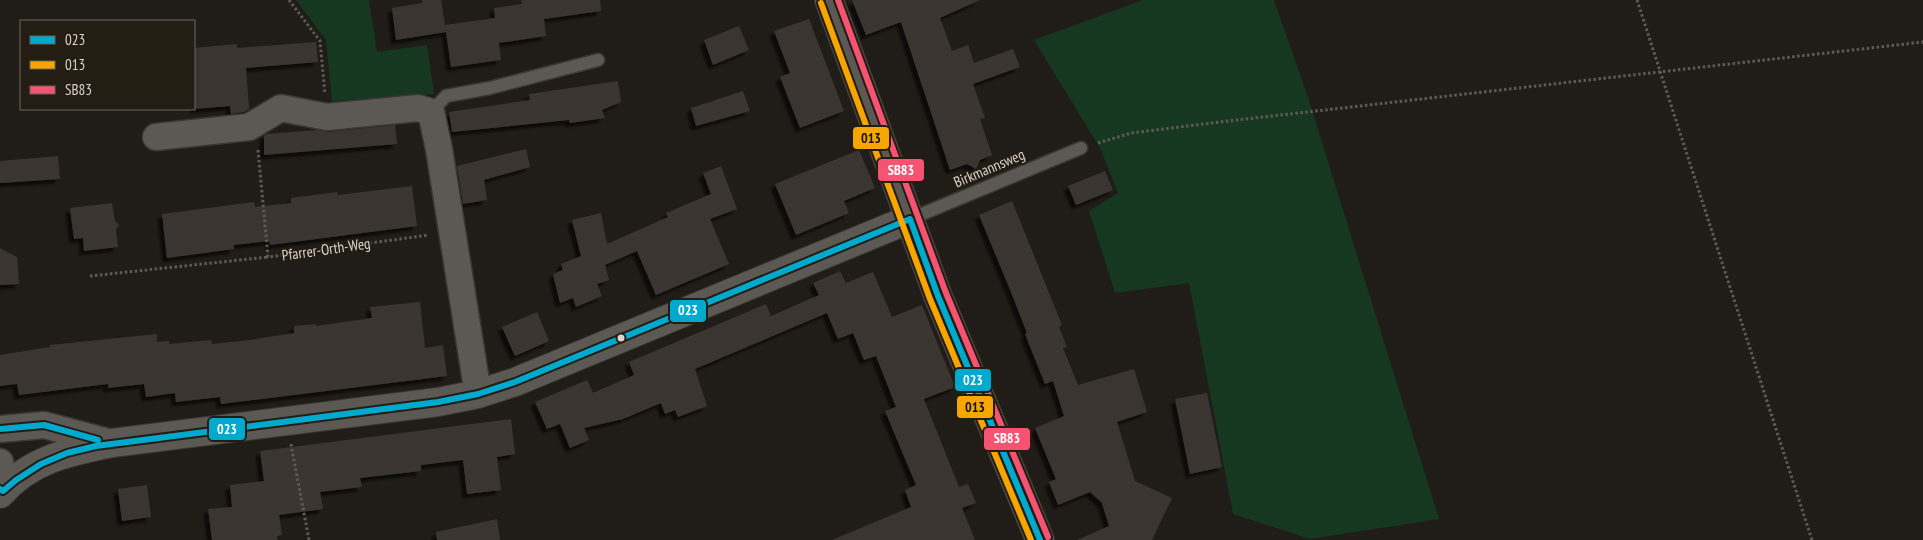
<svg xmlns="http://www.w3.org/2000/svg" width="1923" height="540" viewBox="0 0 1923 540" font-family="'PT Sans Narrow',sans-serif">
<style>
.green{fill:#173820}
.building{fill:#3a3632;filter:url(#shadow)}
.lines{fill:none;stroke-linecap:round;stroke-linejoin:round}
.lane-casing{stroke:#3b3734;stroke-width:15}
.street-casing{stroke:#3b3734;stroke-width:29}
.secondary-casing{stroke:#3b3734;stroke-width:30}
.path{stroke:#5d5b57;stroke-width:3;stroke-dasharray:2.5 2.5;stroke-linecap:butt}
.lane{stroke:#5c5853;stroke-width:12}
.street{stroke:#5c5853;stroke-width:26}
.secondary{stroke:#5c5853;stroke-width:28}
.bus-1-casing{stroke:#241d13;stroke-width:10}
.bus-2-casing{stroke:#241d13;stroke-width:10}
.bus-3-casing{stroke:#241d13;stroke-width:10}
.bus-1{stroke:#00a9ce;stroke-width:6}
.bus-2{stroke:#f7a600;stroke-width:6}
.bus-3{stroke:#f65372;stroke-width:6}
.bus-dot{fill:#dad4ce;stroke:#241d13;stroke-width:2}
.labels{text-anchor:middle;dominant-baseline:central;stroke-width:4;stroke-linejoin:round;paint-order:stroke}
.street-label{font-size:15px;fill:#dad4ce;stroke:#241d13}
.line-badge{stroke:#241d13;stroke-width:2}
.badge-label{font-size:14px;text-anchor:middle;font-weight:bold;fill:#fff}
.pale-badge-label{font-size:14px;text-anchor:middle;font-weight:bold;fill:#111}
</style>
<defs>
<filter id="shadow"><feDropShadow dx="-4.5" dy="4.5" stdDeviation="1" flood-color="#0009"/></filter>
</defs>
<rect width="100%" height="100%" fill="#201c17"/>
<path class="green" d="M296 0H369L377 52 427 45 434 94 332 101 326 40Z
M1143 0H1274L1308 97 1439 519 1310 539 1233 514 1189 283 1115 293 1089 211 1118 193 1100 148 1034 40Z"/>
<path class="building" d="M422 0H441L445 25 495 18 494 8 522 4 521 0H600L601 11 544 19 546 36 499 43 501 60 451 67 446 32 396 40 392 8 422 3Z
M852 0H980L940 18 952 51 968 45 974 63 1013 49 1020 67 973 84 985 118 980 119 992 155 980 160 976 169 967 164 950 170 901 22 866 35Z
M809 19 844 111 800 128 780 77 790 73 774 31Z
M739 26 749 50 713 65 704 40Z
M316 42 318 62 246 68 249 109 244 112 231 114 230 106 194 109V48L237 44V48Z
M618 81 621 102 602 110 605 118 570 123 569 120 452 132 449 112 530 100 529 94Z
M743 91 750 111 696 126 691 108Z
M395 125 397 144 264 155V136L266 134 318 130 328 132Z
M526 149 530 167 484 180 487 200 463 204 457 166Z
M859 150 875 188 844 201 849 213 796 235 775 184Z
M58 156 60 179 0 183V161Z
M721 166 737 209 710 219 729 264 656 295 637 251 605 265 609 280 597 284 602 296 576 307 573 298 560 303 553 274 563 270 561 264 581 256 572 220 601 213 607 244 668 217 666 213 711 194 703 173Z
M1105 171 1113 190 1076 205 1068 186Z
M412 186 417 226 270 245 269 241 234 245V249L167 258 162 214 254 202 255 207 291 203V198L337 192 338 195Z
M1012 201 1062 325 1059 327 1067 347 1063 348 1078 385 1134 369 1147 412 1117 422 1135 481 1172 498 1152 540H1077L1109 526 1102 503 1090 492 1058 505 1049 482 1056 479 1035 428 1064 416 1053 381 1045 384 1025 334 1027 333 1011 292 979 215Z
M112 203 115 221 119 225 116 230 118 247 84 251 83 238 74 239 70 208Z
M0 248 17 257 19 284 0 285Z
M840 271 846 283 873 272 892 317 922 305 955 387 924 399 959 487 968 484 976 503 962 508 975 540H832L911 507 905 490 916 485 885 411 896 407 876 356 864 360 853 333 838 339 827 313 695 369 707 406 678 417 675 410 665 414 661 403 623 419 584 428 589 440 570 448 560 424 547 429 535 402 587 380 593 393 634 375 629 362 766 304 771 316 819 295 813 283Z
M420 302 425 348 443 345 447 376 221 404 220 397 176 402 175 393 146 397 144 384 108 388V384L19 395 17 384 0 386V355L50 347V345L157 334V342L169 341V344L211 340 212 344 250 340 294 333V326L316 324V326L372 318 370 307Z
M537 312 549 341 515 356 502 327Z
M1207 393 1222 467 1190 474 1175 399Z
M511 419 515 454 497 457 501 490 467 494 463 460 421 465V471L360 478 362 487 320 492 323 509 279 515 282 535 277 536 278 540H212L208 509 232 507 230 485 264 481 260 451Z
M147 485 151 517 122 521 118 489Z
M497 519 500 540H437L436 532Z"/>
<g class="lines">
<g class="lane-casing">
<path id="lane" d="M431 112 446 96 490 88 598 60
M910 219 1081 148"/>
</g>
<g class="street-casing">
<path id="street" d="M156 137 249 127 281 108 327 117 418 108 431 112 439 149 478 394
M0 429 44 425 112 443
M0 462 3 491"/>
</g>
<g class="secondary-casing">
<path id="secondary" d="M829 0 938 296 1040 540
M0 494C31 459 68 452 112 443L438 402 478 394 515 382 910 219"/>
</g>
<path class="path" d="M289 0 320 41 325 94
M1637 0 1812 540
M1098 143 1131 133 1228 121 1923 42
M258 150 268 257 429 235
M90 276 268 257
M291 444 309 540"/>
<use href="#lane" class="lane"/>
<use href="#street" class="street"/>
<use href="#secondary" class="secondary"/>
<g class="bus-1-casing">
<path id="bus-1" d="M910 219 938 296 1040 540
M0 429 44 425 98 440
M0 489 3 491 16 480 41 464 67 453 96 446 438 402 478 394 515 382 910 219"/>
</g>
<g class="bus-2-casing">
<path id="bus-2" d="M821 3 930 299 1031 540"/>
</g>
<g class="bus-3-casing">
<path id="bus-3" d="M838 0 946 293 1048 537"/>
</g>
<use href="#bus-1" class="bus-1"/>
<use href="#bus-2" class="bus-2"/>
<use href="#bus-3" class="bus-3"/>
</g>
<circle class="bus-dot" cx="621" cy="338" r="4.5"/>
<g class="labels">
<g class="street-label">
<text transform="translate(989 168) rotate(-23)">Birkmannsweg</text>
<text transform="translate(326 249) rotate(-8)">Pfarrer-Orth-Weg</text>
</g>
</g>
<g class="line-badge">
<rect x="852" y="126" width="38" height="24" rx="5" fill="#f7a600"/>
<rect x="877" y="158" width="48" height="24" rx="5" fill="#f65372"/>
<rect x="669" y="299" width="38" height="24" rx="5" fill="#00a9ce"/>
<rect x="954" y="368" width="38" height="24" rx="5" fill="#00a9ce"/>
<rect x="956" y="395" width="38" height="24" rx="5" fill="#f7a600"/>
<rect x="208" y="417" width="38" height="24" rx="5" fill="#00a9ce"/>
<rect x="983" y="427" width="48" height="24" rx="5" fill="#f65372"/>
</g>
<g class="badge-label">
<text x="901" y="175">SB83</text>
<text x="688" y="315">023</text>
<text x="973" y="385">023</text>
<text x="227" y="434">023</text>
<text x="1007" y="443">SB83</text>
</g>
<g class="pale-badge-label">
<text x="871" y="143">013</text>
<text x="975" y="412">013</text>
</g>
<rect x="20" y="20" width="175" height="90" fill="#241d13" stroke="#6d665e"/>
<rect x="30" y="36" width="25" height="8" fill="#00a9ce" stroke="#6d665e"/>
<text x="65" y="45" font-size="15" fill="#dad4ce">023</text>
<rect x="30" y="61" width="25" height="8" fill="#f7a600" stroke="#6d665e"/>
<text x="65" y="70" font-size="15" fill="#dad4ce">013</text>
<rect x="30" y="86" width="25" height="8" fill="#f65372" stroke="#6d665e"/>
<text x="65" y="95" font-size="15" fill="#dad4ce">SB83</text>
</svg>
